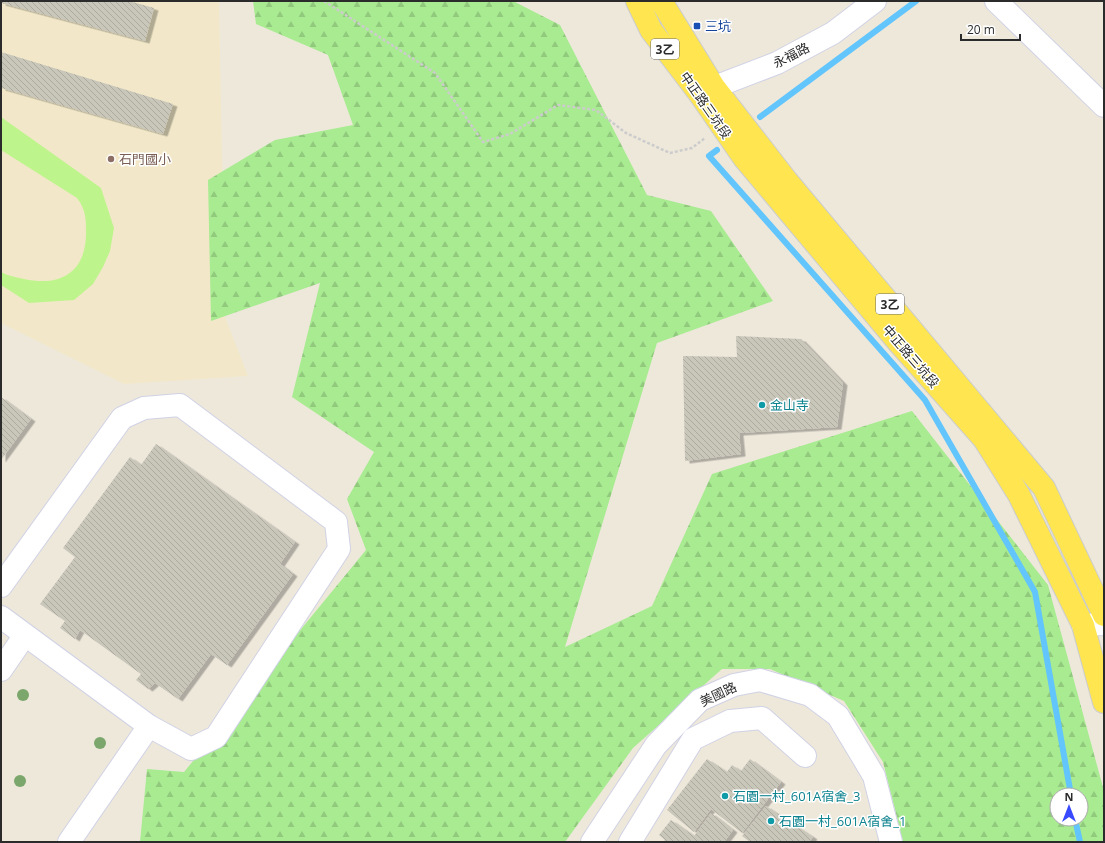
<svg xmlns="http://www.w3.org/2000/svg" width="1105" height="843" viewBox="0 0 1105 843" font-family="'Open Sans','Noto Sans TC',sans-serif">
<style>
.education{fill:#f2e8c9}
.forest{fill:url(#forest-firs);fill-rule:evenodd}
.pitch{fill:#bef48c}
.lines{fill:none;stroke-linecap:round;stroke-linejoin:round}
.stream{stroke:#62c5fc;stroke-width:6}
.building{fill:url(#building-back-hatch);filter:url(#shadow)}
.minor-casing{stroke:#d0d2e5;stroke-width:24}
.major-casing{stroke:#ccc;stroke-width:24}
.path{stroke:#ccc;stroke-width:2.5;stroke-dasharray:3 2;stroke-linecap:butt}
.minor{stroke:#fff;stroke-width:22}
.major{stroke:#ffe650;stroke-width:22}
.tree{fill:#7ba76c}
.transit-dot{fill:#1a4fb4;stroke:#fff;stroke-width:1.5}
.education-dot{fill:#8d6e63;stroke:#fff;stroke-width:1.5}
.culture-dot{fill:#0f9aa8;stroke:#fff;stroke-width:1.5}
.labels{text-anchor:middle;dominant-baseline:central;stroke-width:3;stroke-linejoin:round;paint-order:stroke}
.shield{fill:#fff;stroke:#6b6b6b;stroke-width:1}
.shield-label{font-size:12px;font-weight:bold;fill:#2b2b2b}
.transit-label{font-size:13px;fill:#164399;stroke:#fff;text-anchor:start}
.street-label{font-size:13px;fill:#2b2b2b;stroke:#fff}
.education-label{font-size:13px;fill:#785e54;stroke:#fff;text-anchor:start}
.culture-label{font-size:13px;fill:#0d838f;stroke:#fff;text-anchor:start}
</style>
<defs>
<pattern id="forest-firs" width="22" height="20" patternUnits="userSpaceOnUse"><rect width="22" height="20" fill="#a8eb91"/><path d="M5 1l3.5 6h-7zM16 11l3.5 6h-7z" fill="#91ca7d"/></pattern>
<pattern id="building-back-hatch" width="6" height="6" patternUnits="userSpaceOnUse"><rect width="6" height="6" fill="#c9c6ba"/><path d="M-1 5l2 2M0 0l6 6M5-1l2 2" fill="none" stroke="#adaaa0"/></pattern>
<filter id="shadow"><feDropShadow dx="4.5" dy="2.5" stdDeviation="0" flood-color="#0004"/></filter>
</defs>
<rect width="100%" height="100%" fill="#eee8db"/>
<path class="education" d="M1 1H219L225 317 248 376 124 384 1 323Z"/>
<path class="forest" d="M253 1H513L560 25 647 195 711 211 773 301 657 343 565 647 652 606 712 474 912 411 1048 585 1104 791V842H903L883 762 844 701 770 669H722L633 748 565 842H140L147 769 184 772 366 550 347 499 374 452 292 397 320 283 211 321 208 180 275 140 353 125 328 55 256 24ZM1057 795H1081V819H1057Z"/>
<path class="pitch" d="M1 117 101 188 114 228 110 251 103 267 93 284 74 300 29 303 1 285V272C8 276 16 277 24 279 61 287 86 272 86 233 86 218 86 210 77 198L1 150Z"/>
<g class="lines">
<path class="stream" d="M760 117 916 1
M717 150 709 156 925 400 1035 592 1071 795
M1075 819 1080 842"/>
</g>
<path class="building" d="M1 1H129L154 8 145 41 1 3Z
M1 52 173 104 163 134 1 88Z
M736 336 801 339 843 383 837 427 739 433 741 454 685 461 683 356 737 357Z
M1 397 31 419 1 460Z
M156 444 295 542 280 564 293 574 227 665 211 654 178 699 155 683 148 689 136 680 141 674 80 630 75 639 60 628 65 621 40 604 75 557 63 548 130 457 141 465Z
M707 759 727 772 732 765 741 771 750 759 781 782 742 833 711 809 694 832 667 810Z
M766 806 813 837 809 842H750L742 836Z
M711 813 733 830 724 842H663L665 840 659 835 671 820 694 836Z"/>
<g class="lines">
<g class="minor-casing">
<path id="minor" d="M996 1 1104 106
M699 93 777 63 833 33 875 1
M1 586 122 418 144 408 180 405 336 522 339 549 216 737 191 749 149 726
M1 617 149 726 69 842
M1083 625 1104 624
M1 670 25 635
M592 842 656 745 700 700 734 685 760 680 810 695 838 716 874 776 891 842
M630 842 693 739 730 721 762 718 805 756"/>
</g>
<g class="major-casing">
<path id="major" d="M637 1 651 30 699 93 744 158 899 343 984 439 1019 495 1083 625 1104 702
M661 1 714 87 787 181 1044 488 1104 615"/>
</g>
<path class="path" d="M324 1 435 73 483 142 510 134 558 105 596 110 626 133 670 153 692 148 705 138"/>
<use href="#minor" class="minor"/>
<use href="#major" class="major"/>
</g>
<g class="tree">
<circle cx="23" cy="695" r="6"/>
<circle cx="100" cy="743" r="6"/>
<circle cx="20" cy="781" r="6"/>
</g>
<rect class="transit-dot" x="693" y="22" width="8" height="8" rx="2"/>
<circle class="education-dot" cx="111" cy="159" r="4"/>
<g class="culture-dot">
<circle cx="762" cy="405" r="4"/>
<circle cx="725" cy="796" r="4"/>
<circle cx="771" cy="821" r="4"/>
</g>
<g class="labels">
<g class="shield">
<rect x="651" y="39" width="28" height="20" rx="3"/>
<rect x="876" y="294" width="28" height="20" rx="3"/>
</g>
<g class="shield-label">
<text x="665" y="49">3乙</text>
<text x="890" y="304">3乙</text>
</g>
<g class="transit-label">
<text x="705" y="26">三坑</text>
</g>
<g class="street-label">
<text transform="translate(791 55) rotate(-27)">永福路</text>
<text transform="translate(706 105) rotate(55)">中正路三坑段</text>
<text transform="translate(911 356) rotate(49)">中正路三坑段</text>
<text transform="translate(718 694) rotate(-25)">美國路</text>
</g>
<g class="education-label">
<text x="119" y="159">石門國小</text>
</g>
<g class="culture-label">
<text x="770" y="405">金山寺</text>
<text x="733" y="796">石園一村_601A宿舍_3</text>
<text x="779" y="821">石園一村_601A宿舍_1</text>
</g>
</g>
<rect width="1105" height="843" fill="none" stroke="#2b2b2b" stroke-width="4"/>
<g transform="translate(1069 807)"><circle r="19" fill="#ffffff" stroke="#aaaaaa"/>
<path d="M0-3L7 15L0 10L-7 15Z" fill="#384aff"/>
<text y="-6" font-size="11" font-weight="bold" text-anchor="middle" fill="#2b2b2b">N</text>
</g>
<path d="M961 34v6h59v-6" fill="none" stroke="#2b2b2b" stroke-width="2"/>
<text x="967" y="34" font-size="12" fill="#2b2b2b" stroke="#ffffff" stroke-width="3" paint-order="stroke">20 m</text>
</svg>
